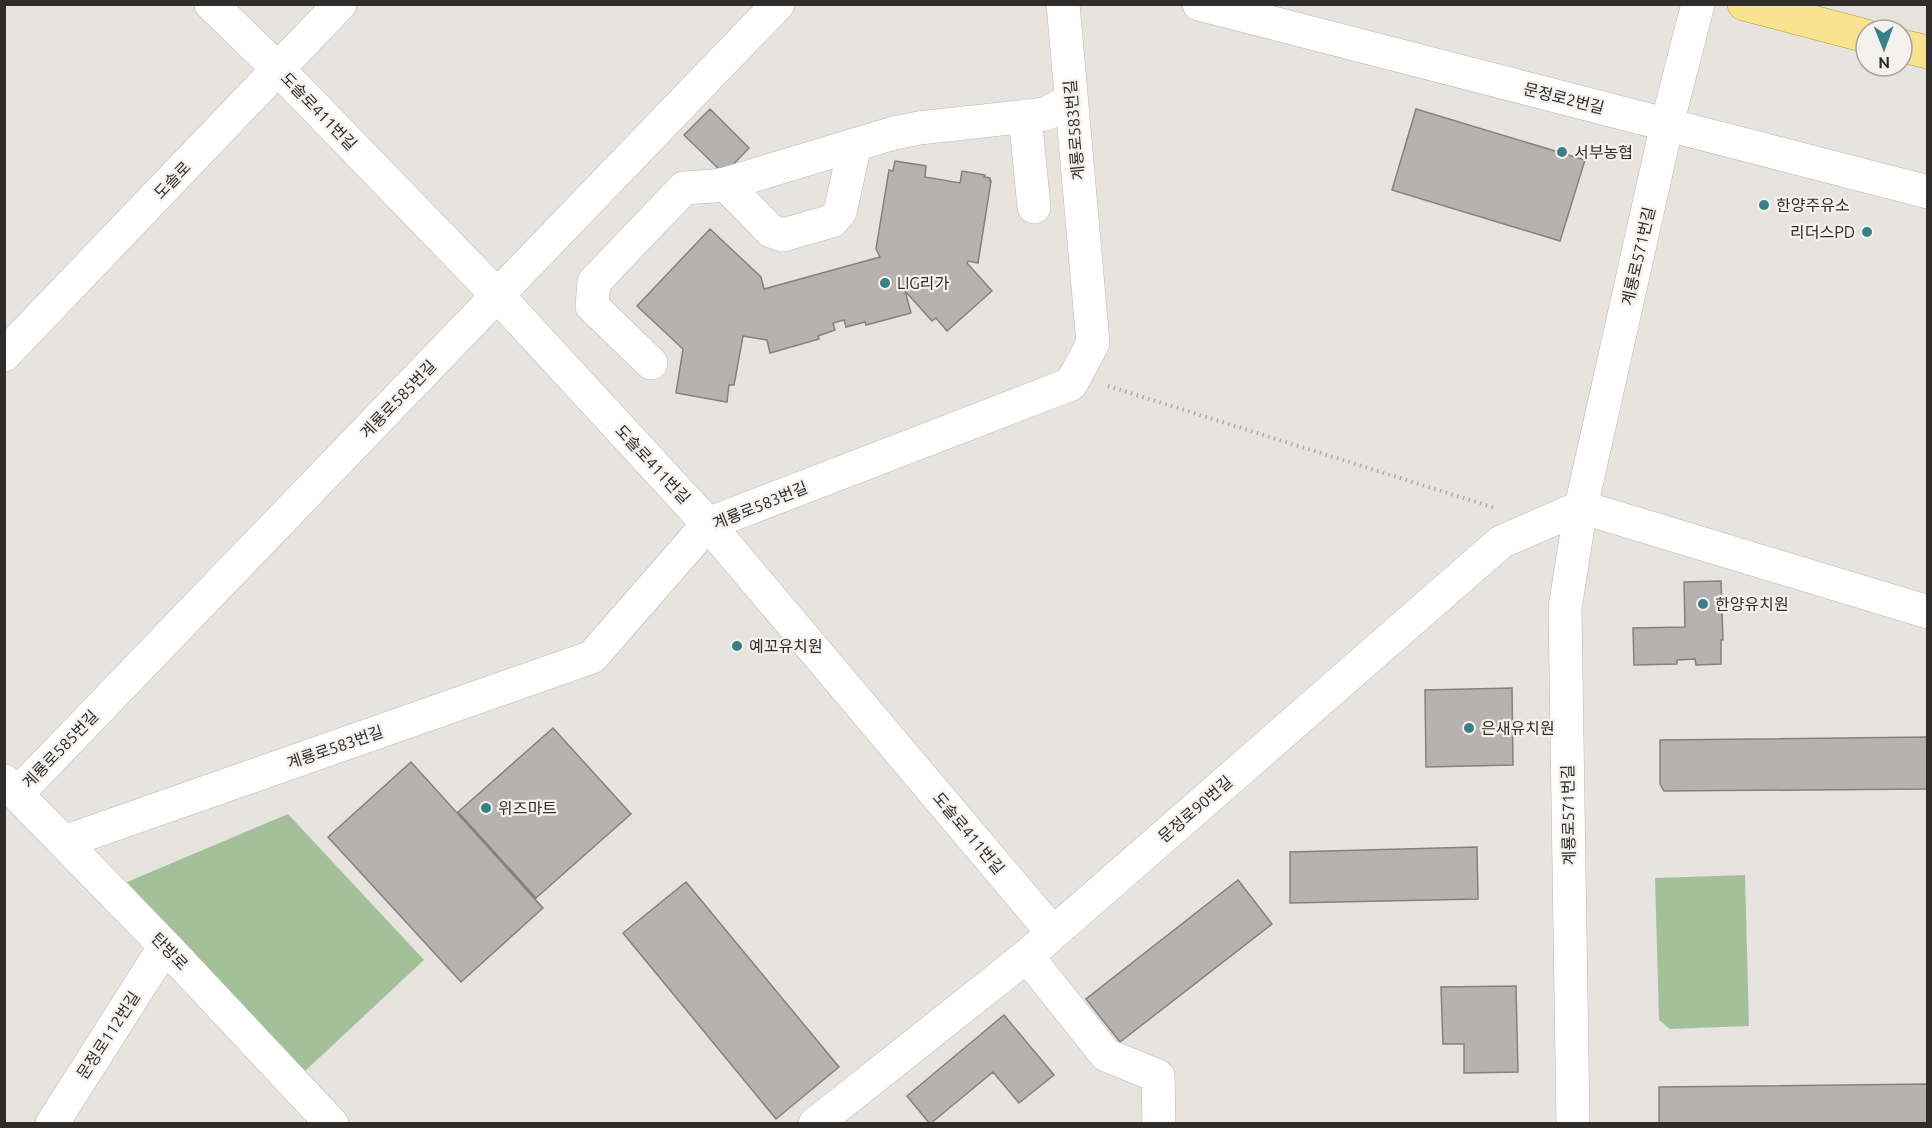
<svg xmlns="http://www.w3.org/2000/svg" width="1932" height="1128" viewBox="0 0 1932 1128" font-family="Ubuntu,'Noto Sans KR',sans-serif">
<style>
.green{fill:#a4c09a}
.building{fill:#b7b2b1;stroke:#84807e;stroke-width:1.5}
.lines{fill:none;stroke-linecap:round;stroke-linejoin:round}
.minor-casing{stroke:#bab7b4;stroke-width:34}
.major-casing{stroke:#b0973c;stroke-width:34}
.path{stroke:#aba9a6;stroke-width:4;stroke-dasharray:1.5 4.5;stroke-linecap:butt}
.minor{stroke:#fff;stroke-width:33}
.major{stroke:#fae38f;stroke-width:33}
.poi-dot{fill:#388086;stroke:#f4f1ee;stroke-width:2}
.labels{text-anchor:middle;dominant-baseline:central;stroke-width:4.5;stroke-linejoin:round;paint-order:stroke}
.street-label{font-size:16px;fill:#2e2d2c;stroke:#f4f1ee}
.poi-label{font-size:16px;fill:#2e2d2c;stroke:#f4f1ee;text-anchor:start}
</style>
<rect width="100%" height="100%" fill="#e7e4e0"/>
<path class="green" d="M288 814 424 960 305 1071 127 882Z
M1745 875 1749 1026 1670 1029 1659 1020 1655 878Z"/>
<path class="building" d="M710 109 749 148 724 174 684 135Z
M1416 109 1585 160 1560 241 1392 190Z
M895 161 926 166 925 177 960 183 962 171 985 175 984 177 990 178V181H991L978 263 968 261 967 263 992 291 947 331 936 318 932 321 905 291 911 313 866 325 865 322 846 327 844 320 833 323 835 330 818 336 819 339 770 353 767 340 743 336 734 385H729L727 402 676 393 683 349 637 306 710 229 761 277 764 289 880 257 876 249 889 170 893 171Z
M1721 581 1723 640H1721V664L1696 665 1695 659 1677 660V664L1634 665 1633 628 1685 627 1684 582Z
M1512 688 1513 765 1426 767 1425 690Z
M553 728 631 814 536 898 458 812Z
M1928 737V789L1664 791 1660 784V740Z
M411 762 543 908 461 982 328 837Z
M1477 847 1478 899 1290 903V852Z
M1238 880 1272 924 1120 1042 1086 999Z
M686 882 839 1067 776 1119 623 933Z
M1516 986 1518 1072 1464 1073V1044H1443L1441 987Z
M1004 1015 1054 1075 1019 1103 993 1072 930 1124 907 1096Z
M1928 1084V1124H1659V1087Z"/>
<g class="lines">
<g class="minor-casing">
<path id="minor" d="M211 4 278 69 498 296 708 524 1053 933
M1199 4 1928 192
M1025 116 1034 207
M725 184 771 231 783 235 832 221 840 212 855 145
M4 355 340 4
M651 363 592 306 594 282 684 188 714 186 725 184 894 133 919 128 1046 114 1071 100
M4 781 165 946 332 1124
M17 794 778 4
M64 842 592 657 708 524 1071 384 1093 343 1063 4
M1027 956 1106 1055 1158 1076 1159 1124
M52 1124 165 946
M815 1124 1027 956 1501 542 1581 507 1928 612
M1573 1124 1565 608 1581 507 1667 124 1698 4"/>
</g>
<g class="major-casing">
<path id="major" d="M1744 4 1866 36
M1902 46 1928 52"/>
</g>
<path class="path" d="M1108 386 1495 508"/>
<use href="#minor" class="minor"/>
<use href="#major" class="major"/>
</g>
<g class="poi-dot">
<circle cx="1562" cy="152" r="6"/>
<circle cx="1764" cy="205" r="6"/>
<circle cx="1867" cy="232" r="6"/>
<circle cx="885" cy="283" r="6"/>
<circle cx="1703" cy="604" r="6"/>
<circle cx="737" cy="646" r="6"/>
<circle cx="1469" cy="728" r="6"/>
<circle cx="486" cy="808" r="6"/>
</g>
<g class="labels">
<g class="street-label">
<text transform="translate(1564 98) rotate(14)">문정로2번길</text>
<text transform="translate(319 111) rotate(46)">도솔로411번길</text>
<text transform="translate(1074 130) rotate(-95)">계룡로583번길</text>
<text transform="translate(172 180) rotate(-46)">도솔로</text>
<text transform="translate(1638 256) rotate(-77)">계룡로571번길</text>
<text transform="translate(398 399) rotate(-46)">계룡로585번길</text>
<text transform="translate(653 464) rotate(47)">도솔로411번길</text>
<text transform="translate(760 505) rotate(-22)">계룡로583번길</text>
<text transform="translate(335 747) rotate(-19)">계룡로583번길</text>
<text transform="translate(60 749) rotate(-46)">계룡로585번길</text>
<text transform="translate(1195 809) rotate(-41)">문정로90번길</text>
<text transform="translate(1568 815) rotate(-91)">계룡로571번길</text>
<text transform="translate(969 833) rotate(50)">도솔로411번길</text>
<text transform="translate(170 951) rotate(46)">탄방로</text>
<text transform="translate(108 1035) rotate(-57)">문정로112번길</text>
</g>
<g class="poi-label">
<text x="1574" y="152">서부농협</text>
<text x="1776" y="205">한양주유소</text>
<text x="1855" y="232" text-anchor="end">리더스PD</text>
<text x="897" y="283">LIG리가</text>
<text x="1715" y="604">한양유치원</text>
<text x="749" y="646">예꼬유치원</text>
<text x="1481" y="728">은새유치원</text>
<text x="498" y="808">위즈마트</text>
</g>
</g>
<rect width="1932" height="1128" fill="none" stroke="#2e2d2c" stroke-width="12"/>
<g transform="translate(1884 48) rotate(179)"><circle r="28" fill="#f4f1ee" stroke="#a5a3a0" stroke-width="1.5"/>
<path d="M0-4.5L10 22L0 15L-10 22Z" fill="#388086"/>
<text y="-9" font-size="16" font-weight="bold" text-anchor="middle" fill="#2e2d2c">N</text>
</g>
</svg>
